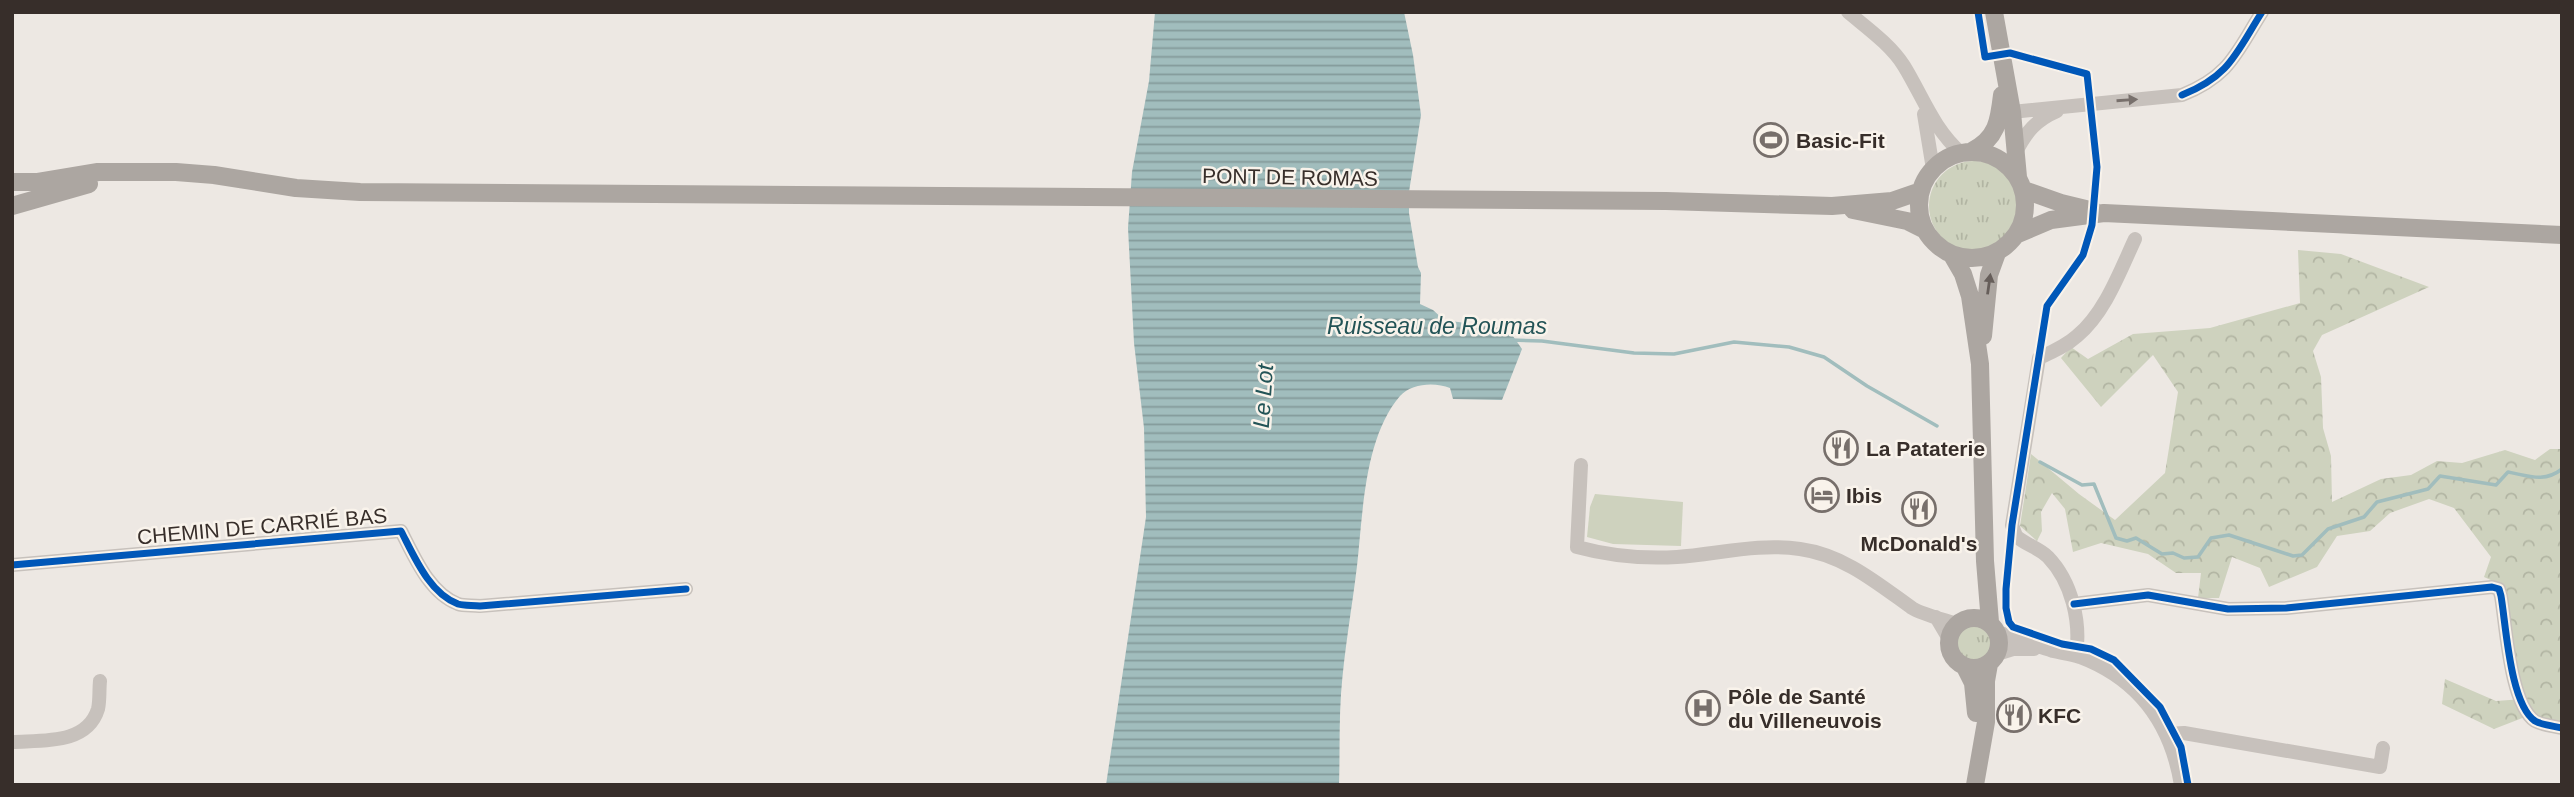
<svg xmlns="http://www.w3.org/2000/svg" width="2574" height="797" viewBox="0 0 2574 797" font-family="Helvetica,sans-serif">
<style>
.grass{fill:url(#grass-tufts)}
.forest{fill:url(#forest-crowns)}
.pitch{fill:#ced2be}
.water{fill:url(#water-rules)}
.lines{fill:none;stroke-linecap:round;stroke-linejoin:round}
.stream{stroke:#a1bdbd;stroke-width:3.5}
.minor{stroke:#c7c1bc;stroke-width:14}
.major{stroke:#aca6a1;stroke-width:18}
.cycleway-casing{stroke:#f9f3eb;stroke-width:11}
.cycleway{stroke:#0057b8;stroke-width:7}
.oneway{fill:#78706c}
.oneway2{fill:#665e5a}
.labels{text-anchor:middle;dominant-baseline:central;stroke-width:5;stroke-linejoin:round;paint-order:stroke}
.poi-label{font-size:21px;font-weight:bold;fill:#372e2a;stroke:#f9f3eb;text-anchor:start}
.street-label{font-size:21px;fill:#372e2a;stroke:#f9f3eb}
.water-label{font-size:23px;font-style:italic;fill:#225356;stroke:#f9f3eb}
</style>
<defs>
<pattern id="grass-tufts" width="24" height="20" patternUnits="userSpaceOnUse" patternTransform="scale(1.75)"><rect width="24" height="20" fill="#ced2be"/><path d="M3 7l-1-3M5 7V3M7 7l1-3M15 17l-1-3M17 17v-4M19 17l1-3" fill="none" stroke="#b2b5a3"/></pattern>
<pattern id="forest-crowns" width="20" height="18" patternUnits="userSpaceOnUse" patternTransform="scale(1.75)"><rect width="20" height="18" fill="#ced2be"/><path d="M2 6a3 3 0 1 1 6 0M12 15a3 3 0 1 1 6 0" fill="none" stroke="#b2b5a3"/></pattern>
<pattern id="water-rules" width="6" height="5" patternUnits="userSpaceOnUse" patternTransform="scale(1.75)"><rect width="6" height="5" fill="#a1bdbd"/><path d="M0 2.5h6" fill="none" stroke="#849a9a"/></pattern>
</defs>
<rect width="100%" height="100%" fill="#ede8e3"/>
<path class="grass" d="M1929 206a45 45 0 1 1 90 0a45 45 0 1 1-90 0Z
M1954 642a19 19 0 1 1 38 0a19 19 0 1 1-38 0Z"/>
<path class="forest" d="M2298 250 2341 254 2429 287 2322 335 2313 351 2321 377 2323 428 2331 456 2332 502 2381 479 2411 475 2437 461 2462 463 2505 450 2535 460 2550 449H2562V723L2525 717 2494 729 2442 704 2445 679 2496 701 2523 699 2504 586 2484 577 2491 557 2454 508 2429 499 2390 513 2370 531 2337 536 2317 567 2269 587 2260 568 2232 557 2219 598H2198L2201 573H2176L2148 554 2101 543 2073 552 2065 509 2052 493 2041 512 2042 531 2037 541 2020 526 2031 454 2079 494 2115 520 2165 473 2178 392 2153 355 2101 407 2061 358 2071 347 2088 359 2133 334 2210 328 2300 303Z"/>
<path class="pitch" d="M1595 494 1683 502 1681 546 1613 544 1587 537 1590 507Z"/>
<path class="water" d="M1155 12H1404L1413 55 1421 115 1409 192V213L1418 267 1421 273 1420 304 1433 310 1444 320 1508 329 1522 349 1502 400 1453 399 1450 388C1435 382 1412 383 1400 396 1364 438 1363 513 1357 566 1352 608 1344 651 1341 694 1339 724 1340 754 1339 785H1106L1146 517 1144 428 1134 343 1128 228 1132 172 1149 81Z"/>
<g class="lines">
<path class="stream" d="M1511 340 1542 341 1634 353 1674 354 1734 342 1789 347 1824 357 1867 386 1937 426
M2040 462 2082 485 2094 484 2116 538 2127 541 2136 538 2162 554 2173 553 2184 558 2198 557 2211 538 2229 535 2293 556 2302 555 2328 529 2364 517 2377 502 2428 489 2440 476 2496 485 2508 472C2529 476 2544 483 2562 469"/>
<path class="minor" d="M1848 12C1867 28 1891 45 1904 66 1923 97 1933 128 1961 153
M2002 113 2182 95C2230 76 2236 53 2262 12
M1924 114 1933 169
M2016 152C2026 132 2036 120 2057 111
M1581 465 1577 547C1610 556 1643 559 1677 557 1718 554 1759 543 1800 549 1844 555 1877 583 1912 608 1921 614 1945 620 1957 624
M12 565 401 531C414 556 429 593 458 604 464 606 473 605 480 606L686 589
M2074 604 2148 595 2228 609 2286 608 2492 587 2499 589 2501 596C2506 625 2510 704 2535 721 2542 725 2554 726 2562 728
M1936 617 1949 639
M1997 632C2016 638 2034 645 2053 651 2062 653 2071 654 2080 657 2138 679 2171 724 2181 785
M1997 654 2013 649H2034
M2076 655C2081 622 2072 582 2048 557 2039 548 2026 545 2016 536L2012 525 2039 358C2052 352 2066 346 2077 336 2105 313 2120 271 2135 239
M2168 734 2184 733 2380 767 2383 748
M12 742C42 740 87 745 98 709 100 701 99 690 100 681"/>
<path class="major" d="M1994 12 2012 112 2018 177
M1972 151C1997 138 1999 121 2002 95
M1919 205a53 53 0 1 1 106 0a53 53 0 1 1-106 0Z
M12 182H38L98 172H176L214 175 296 188 360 192 1666 201 1832 206 1892 201 1921 191
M2024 190 2061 203 2094 211
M12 206 89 184
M1853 210 1907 221 1925 230
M2018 234 2051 220 2104 213 2562 235
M1952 255 1963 274 1970 296 1980 364 1985 561 1990 622
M1983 336 1989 275 1997 253
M1949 643a25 25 0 1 1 50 0a25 25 0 1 1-50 0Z
M1965 667 1973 683 1976 713
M1975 785 1986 722V681L1989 664"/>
<g class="cycleway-casing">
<path id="cycleway" d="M1978 12 1985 57 2010 53 2087 74 2097 167 2092 225 2083 255 2047 306 2012 525 2006 589V608L2009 622 2013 627 2062 644 2091 649 2114 660 2160 707 2181 747 2188 785
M2182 95C2230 76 2236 53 2262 12
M12 565 401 531C414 556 429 593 458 604 464 606 473 605 480 606L686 589
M2074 604 2148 595 2228 609 2286 608 2492 587 2499 589 2501 596C2506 625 2510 704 2535 721 2542 725 2554 726 2562 728"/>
</g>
<use href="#cycleway" class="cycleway"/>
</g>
<defs><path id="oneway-solid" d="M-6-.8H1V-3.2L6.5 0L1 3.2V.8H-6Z" transform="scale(1.75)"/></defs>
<use class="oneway" href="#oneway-solid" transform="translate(2127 100) rotate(-4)"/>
<use class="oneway2" href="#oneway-solid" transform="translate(1989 284) rotate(-82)"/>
<defs>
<g id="stadium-ring" transform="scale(1.75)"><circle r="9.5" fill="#f9f3eb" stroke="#776f6b" stroke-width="1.5"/><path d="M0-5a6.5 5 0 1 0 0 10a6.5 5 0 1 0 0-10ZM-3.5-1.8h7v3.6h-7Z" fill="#776f6b"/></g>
<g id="restaurant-ring" transform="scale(1.75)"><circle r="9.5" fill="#f9f3eb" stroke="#776f6b" stroke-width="1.5"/><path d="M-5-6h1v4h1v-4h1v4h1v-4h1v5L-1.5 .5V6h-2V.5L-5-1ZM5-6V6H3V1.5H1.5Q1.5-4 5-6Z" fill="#776f6b"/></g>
<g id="hotel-ring" transform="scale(1.75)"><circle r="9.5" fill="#f9f3eb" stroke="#776f6b" stroke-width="1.5"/><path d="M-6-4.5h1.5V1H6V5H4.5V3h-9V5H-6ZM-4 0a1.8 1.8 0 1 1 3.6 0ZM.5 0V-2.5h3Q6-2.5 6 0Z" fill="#776f6b"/></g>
<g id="hospital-ring" transform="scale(1.75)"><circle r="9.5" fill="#f9f3eb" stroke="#776f6b" stroke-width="1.5"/><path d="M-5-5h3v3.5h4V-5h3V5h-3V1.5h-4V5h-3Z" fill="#776f6b"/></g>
</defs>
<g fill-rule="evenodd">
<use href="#stadium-ring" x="1771" y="140"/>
<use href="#restaurant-ring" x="1841" y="448"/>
<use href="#hotel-ring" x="1822" y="495"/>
<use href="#restaurant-ring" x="1919" y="509"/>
<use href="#hospital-ring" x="1703" y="708"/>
<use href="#restaurant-ring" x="2014" y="715"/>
</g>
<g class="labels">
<g class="poi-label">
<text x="1796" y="140">Basic-Fit</text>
<text x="1866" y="448">La Pataterie</text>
<text x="1846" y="495">Ibis</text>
<text x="1919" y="543" text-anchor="middle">McDonald's</text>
<text x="1728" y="696">Pôle de Santé<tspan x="1728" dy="24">du Villeneuvois</tspan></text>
<text x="2038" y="715">KFC</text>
</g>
<g class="street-label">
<text transform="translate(1290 177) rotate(1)">PONT DE ROMAS</text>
<text transform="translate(262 526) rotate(-5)">CHEMIN DE CARRIÉ BAS</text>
</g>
<g class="water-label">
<text x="1437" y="326">Ruisseau de Roumas</text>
<text transform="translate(1263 396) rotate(-86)">Le Lot</text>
</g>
</g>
<rect width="2574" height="797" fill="none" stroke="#372e2a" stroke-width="28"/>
</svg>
